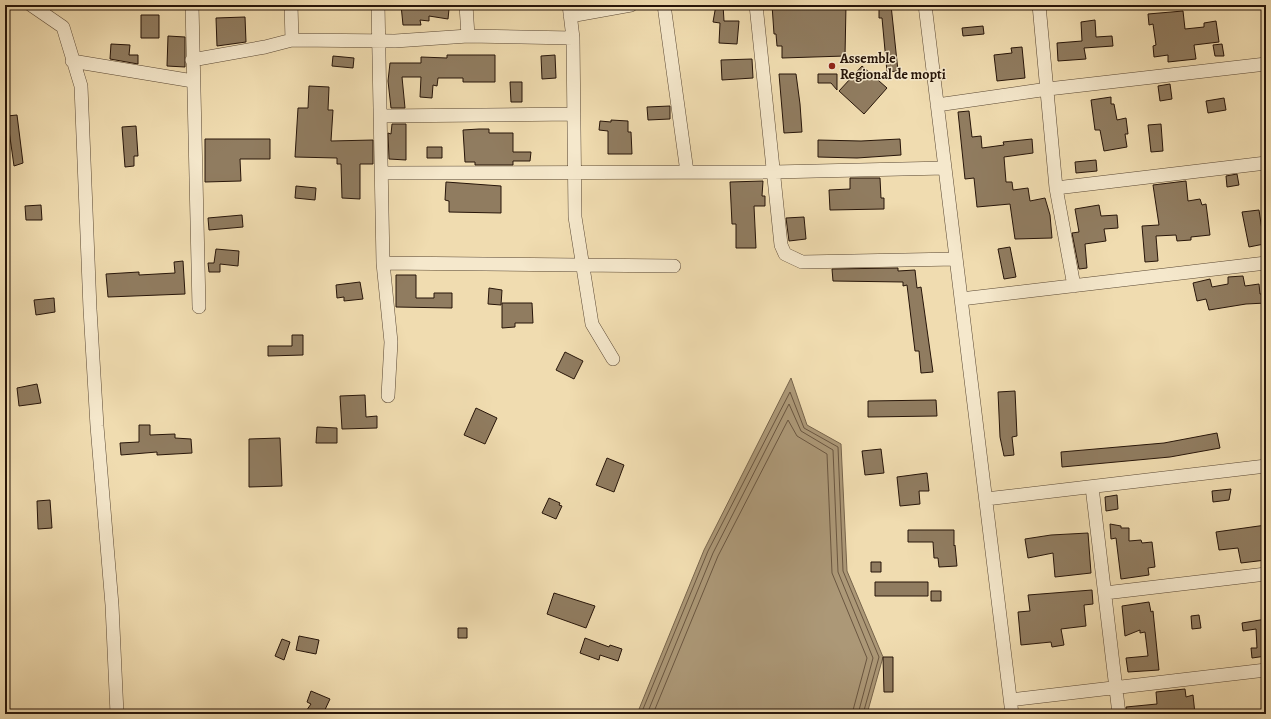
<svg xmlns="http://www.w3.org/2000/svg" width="1271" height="719" viewBox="0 0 1271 719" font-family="Alegreya,serif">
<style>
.water{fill:#ac9877;stroke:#77644b}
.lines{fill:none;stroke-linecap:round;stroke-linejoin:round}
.shore{stroke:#6a5640;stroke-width:1}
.building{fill:#907c60;stroke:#271509}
.minor-casing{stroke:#594733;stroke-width:14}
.minor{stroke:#f5e8cc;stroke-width:13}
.poi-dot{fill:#8f2418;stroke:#f5e8cc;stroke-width:1.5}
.labels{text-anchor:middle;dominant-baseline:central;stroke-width:3;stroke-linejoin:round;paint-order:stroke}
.poi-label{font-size:14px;font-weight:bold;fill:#271509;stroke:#f5e8cc;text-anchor:start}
</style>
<rect width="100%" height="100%" fill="#f0dcb0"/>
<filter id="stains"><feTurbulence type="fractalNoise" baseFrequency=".005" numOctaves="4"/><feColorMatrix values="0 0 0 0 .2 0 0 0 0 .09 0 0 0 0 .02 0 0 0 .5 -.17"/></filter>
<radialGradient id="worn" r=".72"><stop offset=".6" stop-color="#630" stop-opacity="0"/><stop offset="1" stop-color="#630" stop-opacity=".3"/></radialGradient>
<path class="water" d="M791 378 807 425 841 444 847 571 883 657 867 714H637L704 550Z"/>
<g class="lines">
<path class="shore" d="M641 714 708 551 790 392 804 428 838 447 843 571 879 657 863 714
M647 714 713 553 789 404 801 431 833 450 838 572 873 658 858 714
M653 714 718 556 788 420 797 436 827 454 832 573 867 658 852 714"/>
</g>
<path class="building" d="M401 5H425L449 9 448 19 429 16V21L420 20 421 25H403Z
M716 5H723L724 21H739L737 44 719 43 720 23 713 22Z
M772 5H846L845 56 782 58V46H777L776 34H774Z
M879 5H891L898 71 887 72 882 18H879Z
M1183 11 1185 29 1204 27V23L1216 21 1219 42 1194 45 1196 59 1168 62V55L1154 57 1153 46 1156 45 1153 24 1149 25 1148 14Z
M141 15H159V38H141Z
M245 17 246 42 217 46 216 18Z
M1095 20 1096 37 1112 36 1113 46 1084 48 1086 59 1058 61 1057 43 1082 41 1081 22Z
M983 26 984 34 963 36 962 28Z
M168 36 185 37V67L167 66Z
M111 44 130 45 129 55H138V64L110 59Z
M1222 44 1224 56H1215L1213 45Z
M1022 47 1025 78 997 81 994 55 1012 53 1011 48Z
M447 55H495V82H463V78H438L437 86 433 85 432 98 420 97 421 77H402L405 108H391L388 81 390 63H421V57L447 58Z
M555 55 556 78 542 79 541 56Z
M333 56 354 58 353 68 332 66Z
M752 59 753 78 722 80 721 60Z
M862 66 887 88 864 114 839 91Z
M779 74H796L800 104 802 132 784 133Z
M818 74H837V90L831 83H818Z
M510 82H522V102H511Z
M1170 84 1172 99 1160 101 1158 86Z
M309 86 329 87 328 110H333L331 141 373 140V164H360V199L342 198 341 164H337V158L295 157 298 108H308Z
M1111 97V104H1114L1117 120 1126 118 1128 134H1125L1127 147 1104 151 1100 130H1095L1091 100Z
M1224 98 1226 110 1208 113 1206 101Z
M670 106V119L648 120 647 107Z
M969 111 972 137 981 136 982 148 1004 145 1003 142 1032 139 1033 153 1004 157 1006 182H1012L1013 190 1028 188 1030 201 1045 198 1050 215 1052 238 1015 239 1010 204 977 207 974 178 965 179 958 112Z
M17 115 23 163 14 166 7 116Z
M611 120 628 121V132H631L632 154H608V131L599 130 600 121 611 122Z
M392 124H406V160L389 159 388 133 391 134Z
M1161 124 1163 151 1151 152 1148 125Z
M136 126 138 156H134V166L125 167 122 127Z
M479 129H489V133H513V152H531L530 161H513V165H475V162H465L463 130Z
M205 139H270V159H240L241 181 205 182Z
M900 139 901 155 857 158 818 157V140L861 141Z
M427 147H442V158H427Z
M1096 160 1097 171 1076 173 1075 162Z
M1237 174 1239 185 1227 187 1226 176Z
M850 178H880L881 198H884V209L830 210 829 190 850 189Z
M763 181 762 196H765V206H754L756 248H736V224H732L730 182Z
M1186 181 1188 201 1200 199 1202 205 1206 204 1210 235 1191 237V240L1177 241 1176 235 1156 236 1158 261 1145 262 1142 226 1159 225 1153 185Z
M446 182 501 186V213L449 212V201L445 200Z
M296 186 316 188 315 200 295 198Z
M41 205 42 220H26L25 206Z
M1099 205 1101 216 1117 215 1118 228 1104 229 1106 241 1085 244 1087 268 1079 269 1072 233 1079 232 1075 209Z
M1259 210 1264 244 1249 247 1242 212Z
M242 215 243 227 209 230 208 218Z
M804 217 806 239 789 241 786 218Z
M1010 247 1016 277 1004 279 998 249Z
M216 249 239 251 238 266 220 264V272H209L208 263H214Z
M183 261 185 294 108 297 106 274 139 272V275L175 273 174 262Z
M898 268V271L915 270 917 288 921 287 933 372 921 373 919 351H915L907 285 903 286V282L833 281 832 269Z
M396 275H416V298H434V293H452V308L396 307Z
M1243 276 1245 286 1259 284 1260 294H1266V303L1246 304 1209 310 1206 299 1197 301 1193 283 1210 279 1212 287 1228 284V277Z
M360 282 363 299 344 301V297L337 298 336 285Z
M489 288 502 290 501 305 488 304Z
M54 298 55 312 36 315 34 300Z
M502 303H532L533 323H515V327L502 328Z
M292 335H303V355L268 356V346H292Z
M565 352 583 361 574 379 556 370Z
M37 384 41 403 19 406 17 388Z
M1015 391 1017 436 1012 437 1014 455 1004 456 1000 437 998 392Z
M365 395 366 417 377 416V428L342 429 340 396Z
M936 400 937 416 868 417V401Z
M476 408 497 418 485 444 464 435Z
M139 425H150V435L175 434V438L191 439 192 453 157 455V452L121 455 120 443 139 442Z
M317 427 337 428V443H316Z
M1217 433 1220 448 1170 457 1062 467 1061 452 1164 443Z
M280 438 282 486 249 487V439Z
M881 449 884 473 865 475 862 451Z
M607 458 624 465 614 492 596 485Z
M927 473 929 491H919L920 504 900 506 897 477Z
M1231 489 1229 500 1213 502 1212 491Z
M1117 495 1118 509 1106 511 1105 497Z
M549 498 560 503 559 505 562 506 556 519 542 513Z
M50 500 52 528 38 529 37 501Z
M1110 524 1121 526V528H1129V541L1141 540 1142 543 1152 542 1155 567 1148 568 1149 575 1121 579 1116 538 1111 539Z
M1266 525V560L1241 563 1238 548 1219 550 1216 532Z
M908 530H954V546L955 545 957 566 939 567 938 558H934L933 542H908Z
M1088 533 1091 573 1055 577 1053 553 1028 558 1025 539 1051 535Z
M871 562H881V572H871Z
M875 582H928V596H875Z
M1092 590 1093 604 1084 605 1086 626 1061 629 1064 645 1052 647 1051 642 1021 645 1018 612 1030 611 1028 595Z
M931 591H941V601H931Z
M554 593 595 606 586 628 547 614Z
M1149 602 1151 612 1153 611 1159 670 1128 672 1126 658 1148 656 1145 632 1140 633V630L1125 636 1122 606Z
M1199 615 1201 628 1192 629 1191 616Z
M1266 619V656L1252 658 1251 648H1257L1256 629 1243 631 1242 623Z
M458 628H467V638H458Z
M299 636 319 640 316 654 296 650Z
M585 638 609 647 610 645 622 649 618 661 600 655 599 660 580 653Z
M282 639 290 642 284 660 275 656Z
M883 657H893V692H884Z
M1185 689 1186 697 1193 695 1195 714H1127L1126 707 1157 704 1156 692Z
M311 691 330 699 323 714H304L311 704 307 702Z"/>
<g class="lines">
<g class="minor-casing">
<path id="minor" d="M31 5 63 27 81 86 90 309 97 426 112 605 117 714
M192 5 199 307
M291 5 292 40
M378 5 383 263 391 342 388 396
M466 5 468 36
M569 5 573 38 575 217 592 324 613 359
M664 5 687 172
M756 5 781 245 785 254 802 262 956 259
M925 5 1012 714
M1039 5 1056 188 1074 286
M570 16 631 5
M192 60 265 47 292 40 395 41 468 36 573 38
M72 61 193 81
M937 105 1048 89 1266 64
M382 116 574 114
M382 173 774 172 945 168
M1056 188 1266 163
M383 263 674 266
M961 299 1266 263
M1092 487 1119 714
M986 499 1266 466
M1105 593 1266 574
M1010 700 1266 670"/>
</g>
<use href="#minor" class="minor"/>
</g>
<circle class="poi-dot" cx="832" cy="66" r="4"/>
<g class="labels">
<g class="poi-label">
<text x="840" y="58">Assemble<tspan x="840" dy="16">Regional de mopti</tspan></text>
</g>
</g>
<rect width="1271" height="719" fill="none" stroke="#f0dcb0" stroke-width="20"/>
<rect x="6" y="6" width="1259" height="707" fill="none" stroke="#271509" stroke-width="2"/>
<rect x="10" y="10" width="1251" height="699" fill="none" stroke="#271509"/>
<rect width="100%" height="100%" filter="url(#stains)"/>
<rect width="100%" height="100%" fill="url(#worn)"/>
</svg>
